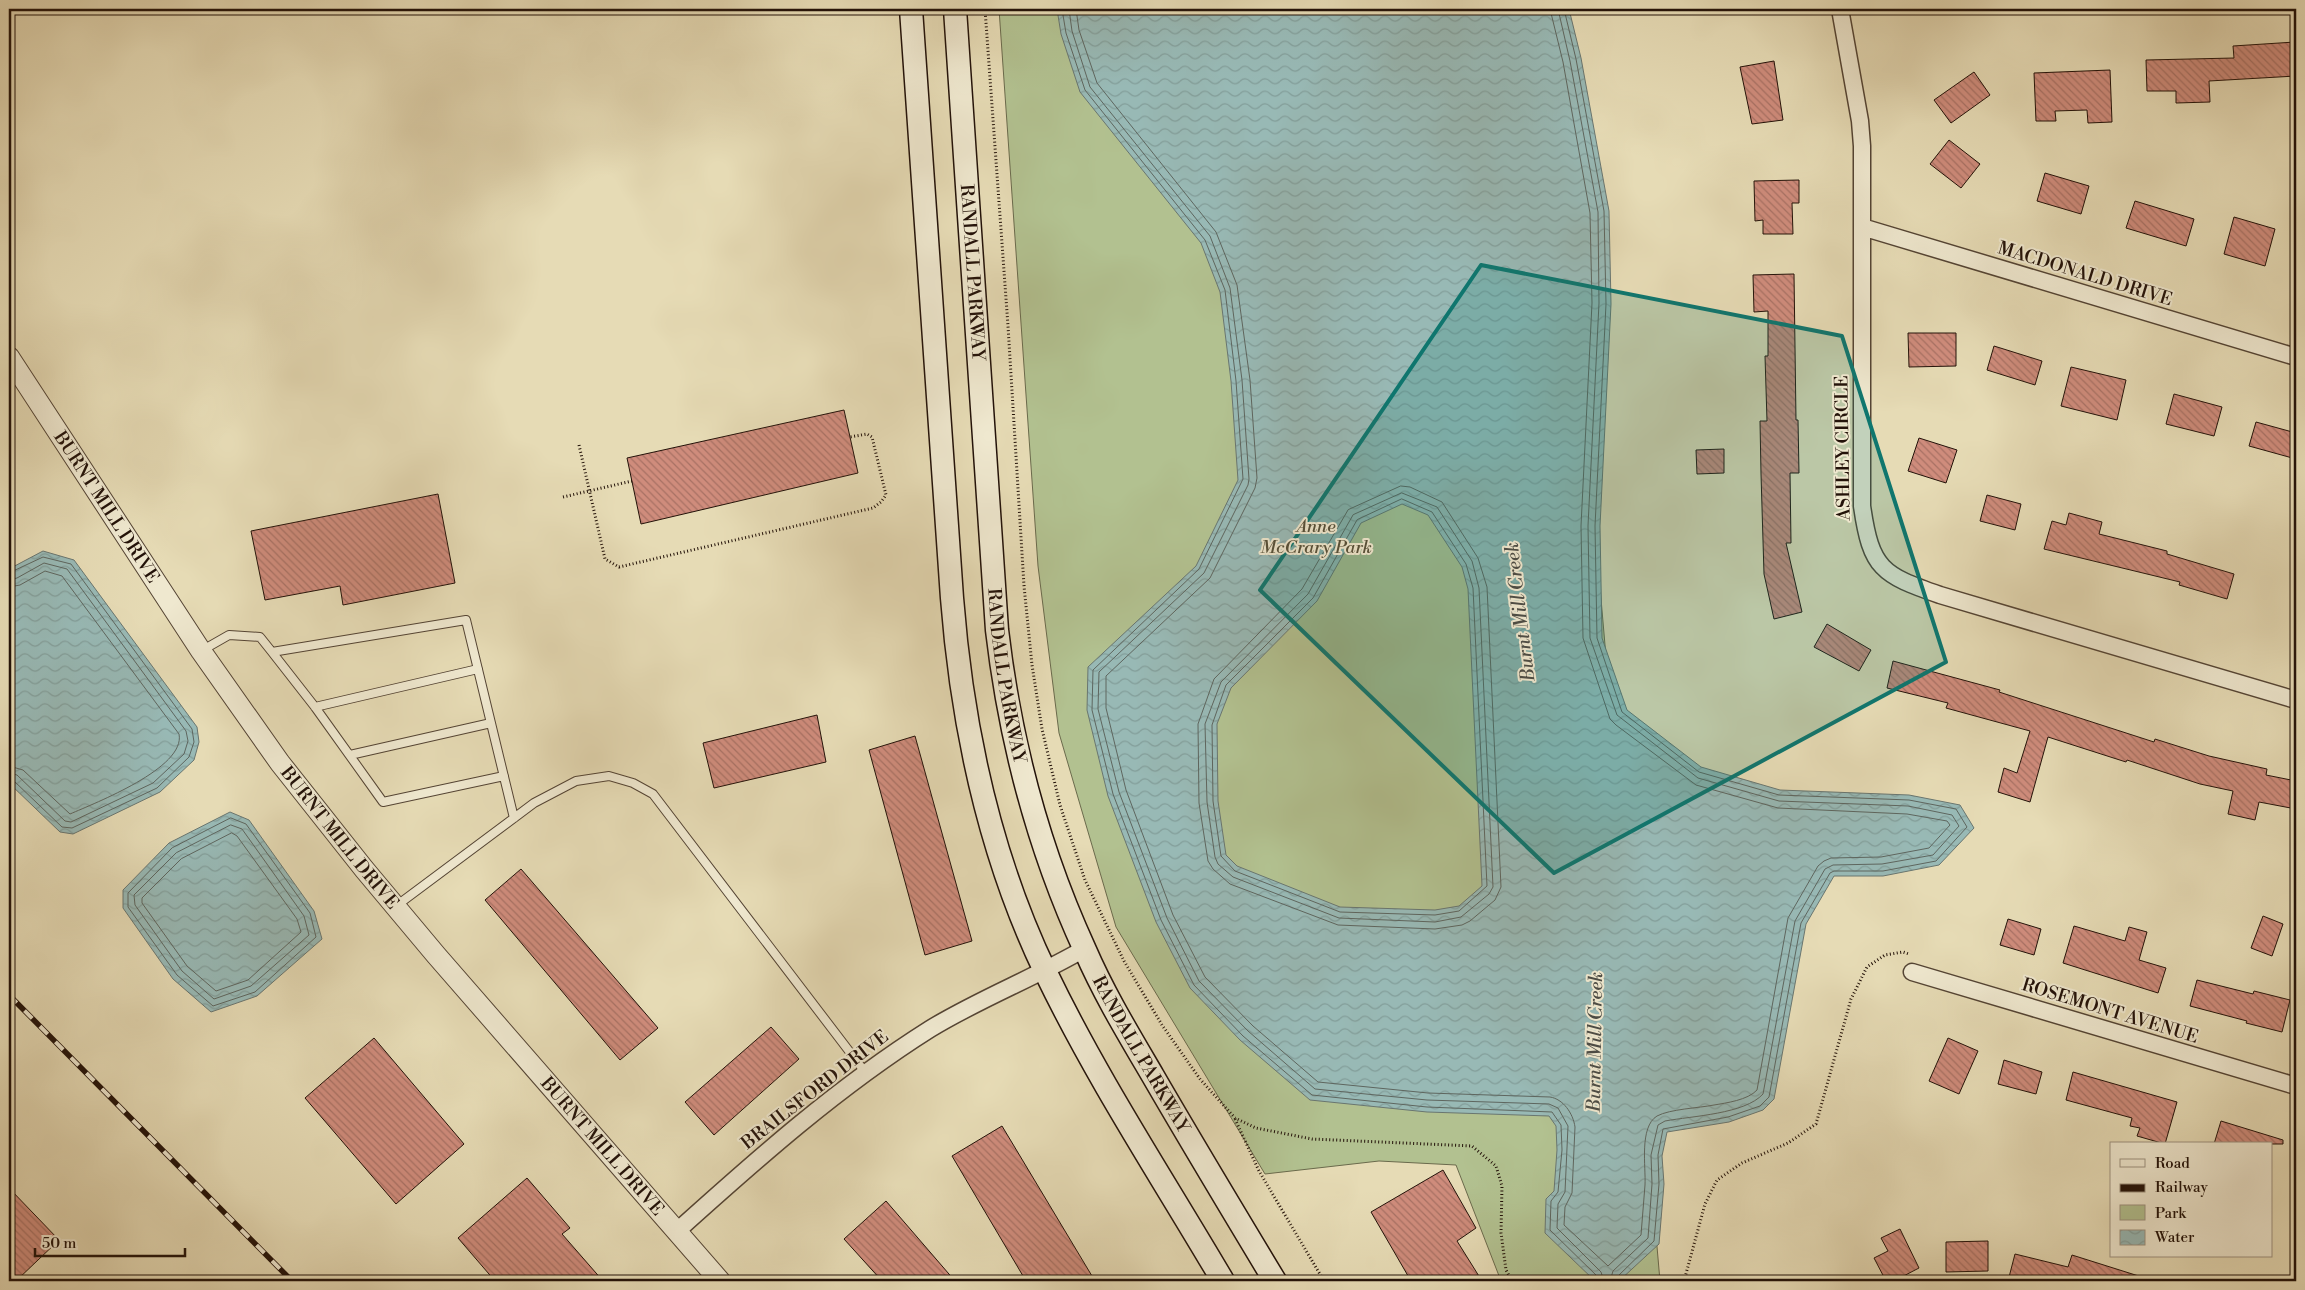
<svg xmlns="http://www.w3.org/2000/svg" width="2305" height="1290" viewBox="0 0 2305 1290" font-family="'Libre Bodoni',serif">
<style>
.green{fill:#b2c190;stroke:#6a6a4c}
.water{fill:url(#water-waves);stroke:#697670;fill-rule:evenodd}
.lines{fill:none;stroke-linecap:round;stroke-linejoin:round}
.shore{stroke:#5e665f;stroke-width:1}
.building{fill:url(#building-back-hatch);stroke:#231209}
.service-casing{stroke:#544434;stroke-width:10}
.minor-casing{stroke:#544434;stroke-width:19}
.tertiary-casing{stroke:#544434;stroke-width:22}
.secondary-casing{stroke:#231209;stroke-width:25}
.path{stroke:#231209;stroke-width:3;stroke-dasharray:1 2.5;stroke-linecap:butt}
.service{stroke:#efe8cf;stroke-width:8}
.minor{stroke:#efe8cf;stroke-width:16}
.tertiary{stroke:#efe8cf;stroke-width:20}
.secondary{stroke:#efe8cf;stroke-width:22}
.rail-casing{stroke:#231209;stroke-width:5.5}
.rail{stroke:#efe8cf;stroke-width:4;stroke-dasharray:11;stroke-linecap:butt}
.marked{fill:#0f766e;fill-opacity:0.2;stroke:#0f766e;stroke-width:4;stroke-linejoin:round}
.labels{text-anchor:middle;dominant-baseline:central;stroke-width:4;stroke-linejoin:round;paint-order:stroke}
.street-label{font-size:18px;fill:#231209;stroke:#efe8cf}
.park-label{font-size:18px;font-style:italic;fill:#554f38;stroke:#efe8cf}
.water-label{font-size:19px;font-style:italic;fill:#4c4c45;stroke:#efe8cf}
</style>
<defs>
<pattern id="water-waves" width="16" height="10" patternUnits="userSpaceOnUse" patternTransform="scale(1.25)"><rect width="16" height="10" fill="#98b9b5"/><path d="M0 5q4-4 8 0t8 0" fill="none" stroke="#839e9a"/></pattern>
<pattern id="building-back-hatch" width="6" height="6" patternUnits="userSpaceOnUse" patternTransform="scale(1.25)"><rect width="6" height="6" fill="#cf8c7c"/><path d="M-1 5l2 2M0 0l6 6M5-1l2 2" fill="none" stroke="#a87164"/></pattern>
</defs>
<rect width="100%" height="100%" fill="#e6dbb5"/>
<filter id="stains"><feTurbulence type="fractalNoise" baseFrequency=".004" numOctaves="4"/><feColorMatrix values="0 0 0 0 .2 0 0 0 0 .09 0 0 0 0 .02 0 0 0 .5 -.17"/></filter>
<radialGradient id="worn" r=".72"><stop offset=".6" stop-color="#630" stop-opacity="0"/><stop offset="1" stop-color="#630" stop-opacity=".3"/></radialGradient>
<path class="green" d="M999 9H1550L1660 1281H1501L1456 1165 1379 1161 1265 1174 1116 927 1059 733 1038 566Z"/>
<path class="water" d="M1057 9H1569L1581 58 1609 211 1611 304 1600 526 1602 638 1627 710 1701 767 1780 790 1909 795 1960 805 1974 828 1939 865 1883 876H1834L1806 924 1774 1099 1763 1110 1729 1122 1667 1132 1662 1156 1664 1184 1659 1244 1619 1281H1595L1545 1233 1546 1199 1554 1191 1557 1150 1556 1126 1549 1116 1427 1112 1310 1100 1240 1040 1190 988 1156 922 1108 796 1087 710 1088 667 1196 566 1238 480 1231 381 1220 292 1201 243 1080 92 1061 34ZM1402 504 1428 515 1462 567 1468 589 1482 886 1459 906 1435 910 1340 907 1237 866 1226 855 1218 801 1217 724 1231 688 1317 601 1361 523Z
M43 551 74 560 197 727 199 742 194 760 160 792 73 834 60 832 9 783V569Z
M230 812 249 820 314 911 322 939 257 996 211 1012 173 979 123 908V890L169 843Z"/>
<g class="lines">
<path class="shore" d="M1062 9 1066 33 1085 90 1205 240 1225 290 1236 381 1243 479 1199 569 1093 670 1092 710 1113 794 1161 920 1194 985 1243 1036 1312 1095 1427 1107 1552 1112 1561 1125 1562 1150 1558 1192 1551 1201 1550 1230 1597 1276 1598 1281
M1069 9 1072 31 1090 87 1210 236 1230 288 1242 380 1249 479 1248 485 1204 573 1099 672 1098 709 1119 792 1167 918 1199 981 1248 1031 1315 1089 1427 1100 1549 1104 1558 1108 1568 1126 1565 1192 1558 1204 1557 1228 1601 1272 1604 1281
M1076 9 1079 30 1097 83 1216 232 1237 285 1250 380 1257 478 1255 488 1210 578 1106 676V708L1126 790 1173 915 1205 977 1253 1026 1318 1082 1428 1093 1550 1097C1563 1099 1573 1113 1575 1127L1572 1193 1565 1207 1564 1225 1608 1266 1641 1235C1642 1218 1644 1202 1645 1185 1646 1167 1639 1127 1657 1116 1670 1109 1699 1108 1714 1105 1726 1103 1748 1100 1757 1090L1788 918 1818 866 1824 861 1831 858 1881 857 1929 848 1950 825 1947 821 1907 814 1778 808 1696 785 1616 725 1610 719 1583 638 1581 526 1592 303 1590 213 1563 62 1550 9
M1558 9 1570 61 1598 212 1599 303 1588 526 1590 638 1617 715 1698 778 1779 801 1908 806 1952 815 1959 826 1933 855 1882 864 1833 865 1825 869 1795 921 1763 1094C1745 1114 1692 1116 1665 1121L1658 1125 1651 1155 1652 1184 1648 1238 1613 1271 1610 1281
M1564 9 1576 59 1604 211 1606 304 1595 526 1597 638 1622 712 1699 772 1779 795 1909 800 1956 809 1967 827 1936 861 1883 871H1834L1830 873 1801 923 1769 1097 1760 1106 1728 1117 1663 1129 1658 1155 1659 1184 1654 1241 1618 1276 1616 1281
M1401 486 1410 487 1442 502 1478 558 1487 587 1501 887 1495 900 1470 921 1462 925 1435 929 1338 925 1230 884 1213 869 1208 861 1199 803 1198 724 1214 679 1302 589 1348 510Z
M1402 493 1437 507 1472 561 1479 588 1493 887 1489 894 1461 917 1435 922 1339 918 1233 877 1218 864 1215 857 1207 802 1205 724 1221 682 1308 594 1353 515Z
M1402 499 1432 512 1466 564 1473 588 1487 886 1459 911 1435 915 1340 912 1235 871 1221 856 1213 801 1212 725 1226 685 1313 598 1357 520Z
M9 573 43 557 71 564 192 729 194 742 189 757 157 788 72 828 62 827 14 781 9 779
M9 580 17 578 44 563 67 569 186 731 188 741 184 754 153 783 71 822 65 821 17 775 9 773
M9 587 20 585 45 571 62 576 179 734C186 768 95 803 70 814L23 770 9 766
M231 818 246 824 310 913 316 937 255 992 213 1006 177 975 128 907V893L172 848Z
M231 825 242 829 304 916 309 935 251 986 214 999 182 971 135 905 134 895 176 853Z
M232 833 237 836 297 919 301 932 248 980 216 991 187 966 142 903V898L181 859Z"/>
</g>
<path class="building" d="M2295 42 2296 76 2209 81 2210 102 2176 103V91H2147L2146 60 2234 58 2233 46Z
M1774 61 1783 120 1752 124 1740 67Z
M2110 70 2112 122 2088 123 2087 110 2055 111 2056 121H2036L2034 73Z
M1974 72 1990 95 1951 123 1934 100Z
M1949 140 1980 164 1961 188 1930 164Z
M2045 173 2089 186 2081 214 2037 201Z
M1799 180V203H1792L1793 234H1763V220L1755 221 1754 181Z
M2135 201 2194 219 2186 246 2126 228Z
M2234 217 2275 229 2265 266 2224 254Z
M1794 274 1796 420H1798L1799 473H1790L1791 543H1786L1802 612 1774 619 1764 574 1761 474 1760 421H1767L1765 356H1768V311L1754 312 1753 275Z
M1908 333H1956V366L1909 367Z
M1994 346 2042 361 2035 385 1987 370Z
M2071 367 2126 380 2117 420 2061 406Z
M2174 394 2222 407 2214 436 2166 424Z
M844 410 858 473 641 524 627 458Z
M2256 422 2296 433V459L2249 446Z
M1919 438 1957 450 1946 483 1908 471Z
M1724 449V473L1697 474 1696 450Z
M438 494 455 583 343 605 340 586 265 600 251 531Z
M1987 495 2021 504 2015 530 1980 521Z
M2069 513 2102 522 2099 534 2167 551V554L2234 574 2227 599 2179 585 2180 582 2044 549 2052 521 2066 525Z
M1827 624 1871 650 1859 671 1814 647Z
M1893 661 2000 690 1999 692 2154 742 2155 739 2209 756 2267 769 2266 775 2296 781V809L2259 802 2255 820 2228 814 2233 791 2200 784 2127 760 2126 762 2048 737 2030 802 1998 792 2004 768 2017 773 2030 731 1946 708 1948 703 1887 688Z
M817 715 826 762 714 788 703 743Z
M915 736 972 941 925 955 869 750Z
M521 869 658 1028 620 1060 485 900Z
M2263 916 2283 924 2272 956 2251 948Z
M2008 919 2041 929 2034 955 2000 945Z
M2074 926 2125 941 2129 927 2147 932 2139 960 2166 968 2158 993 2063 963Z
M2197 980 2253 994 2254 991 2290 1000 2282 1032 2246 1023 2247 1021 2190 1006Z
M771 1027 799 1059 714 1135 685 1102Z
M374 1038 464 1144 396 1204 305 1098Z
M1948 1038 1978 1051 1959 1094 1929 1081Z
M2004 1060 2042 1072 2036 1094 1998 1084Z
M2073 1072 2177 1102 2165 1144 2137 1136 2140 1128 2130 1126 2132 1118 2066 1100Z
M2221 1121 2283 1140V1144H2214Z
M1002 1126 1095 1281H1026L952 1156Z
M1443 1170 1476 1228 1457 1241 1482 1281H1411L1371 1212Z
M527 1178 570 1228 562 1234 603 1281H495L458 1238Z
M9 1188 59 1240 16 1281H9Z
M886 1201 955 1281H882L844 1239Z
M1900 1229 1919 1268 1894 1281H1886L1874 1258 1888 1251 1881 1238Z
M1988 1241V1271L1946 1272V1242Z
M2015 1254 2068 1267 2072 1255 2145 1278 2144 1281H2008Z"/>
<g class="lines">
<g class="service-casing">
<path id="service" d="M201 651 229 635 260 637 272 652 466 620 514 818
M272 652 315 707 383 802 504 776
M315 707 478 669
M350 755 491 723
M396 906 534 803 576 781 609 776 633 783 653 794 865 1072"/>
</g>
<g class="minor-casing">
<path id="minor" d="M1840 9 1860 121 1862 146V506C1871 569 1882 575 1940 595L2296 700
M1862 227 2296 357
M1912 972 2296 1086
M676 1232C757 1159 838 1087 930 1029 979 999 1034 978 1084 949"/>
</g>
<g class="tertiary-casing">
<g id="tertiary">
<path id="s1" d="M9 357 201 651 280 763 364 869 436 955 720 1281"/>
</g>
</g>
<g class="secondary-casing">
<g id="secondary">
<path d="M911 9 952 598C962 726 990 857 1046 973 1097 1079 1163 1179 1223 1281"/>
<path id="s2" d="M955 9 997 630C1010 741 1038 848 1085 950 1104 994 1129 1035 1153 1076 1193 1145 1234 1213 1275 1281"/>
</g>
</g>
<path class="path" d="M985 9 1008 326 1024 586 1032 665 1042 729 1060 805 1085 880 1124 961 1162 1025 1200 1079 1235 1118 1256 1128 1312 1139 1472 1146 1496 1166 1502 1186 1501 1233 1506 1270 1512 1281
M579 445 605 559 619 567 873 508 881 502 886 495 872 437 867 434 850 437
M563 497 632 481
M1235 1119 1259 1171 1324 1281
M1684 1281 1705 1204 1717 1180 1742 1163 1788 1143 1816 1124 1851 999 1867 967 1885 955 1903 952 1909 954"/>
<use href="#service" class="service"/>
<use href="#minor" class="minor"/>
<use href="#tertiary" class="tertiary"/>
<use href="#secondary" class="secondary"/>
<g class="rail-casing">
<path id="rail" d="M9 995 292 1281"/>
</g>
<use href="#rail" class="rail"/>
</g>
<path class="marked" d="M1481 265 1842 336 1946 662 1554 873 1260 590Z"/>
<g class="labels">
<g class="street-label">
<text stroke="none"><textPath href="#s2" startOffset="264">RANDALL PARKWAY</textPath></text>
<text transform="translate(2085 274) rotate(17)">MACDONALD DRIVE</text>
<text transform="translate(1843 448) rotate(-91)">ASHLEY CIRCLE</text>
<text stroke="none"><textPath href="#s1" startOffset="179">BURNT MILL DRIVE</textPath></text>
<text stroke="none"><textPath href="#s2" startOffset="669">RANDALL PARKWAY</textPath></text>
<text stroke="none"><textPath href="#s1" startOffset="584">BURNT MILL DRIVE</textPath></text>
<text transform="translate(2110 1011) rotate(17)">ROSEMONT AVENUE</text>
<text stroke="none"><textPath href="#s2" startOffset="1074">RANDALL PARKWAY</textPath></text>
<text transform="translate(815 1090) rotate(-38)">BRAILSFORD DRIVE</text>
<text stroke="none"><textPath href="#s1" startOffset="989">BURNT MILL DRIVE</textPath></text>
</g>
<g class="park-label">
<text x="1316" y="526">Anne<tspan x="1316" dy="21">McCrary Park</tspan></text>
</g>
<g class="water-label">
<text transform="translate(1520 612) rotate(-97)">Burnt Mill Creek</text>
<text transform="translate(1595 1042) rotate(-89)">Burnt Mill Creek</text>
</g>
</g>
<rect width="2305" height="1290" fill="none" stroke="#e6dbb5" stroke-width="30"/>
<rect x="10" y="10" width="2285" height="1270" fill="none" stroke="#231209" stroke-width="2.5"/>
<rect x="15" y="15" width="2275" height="1260" fill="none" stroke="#231209"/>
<rect x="2110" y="1142" width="162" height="115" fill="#efe8cf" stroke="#9d9280"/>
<rect x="2120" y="1159" width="25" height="8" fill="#efe8cf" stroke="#9d9280"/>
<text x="2155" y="1168" font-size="15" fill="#231209">Road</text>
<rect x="2120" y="1184" width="25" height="8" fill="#231209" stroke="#9d9280"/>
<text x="2155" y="1192" font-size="15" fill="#231209">Railway</text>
<rect x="2120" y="1205" width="25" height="15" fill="#b2c190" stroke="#9d9280"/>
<text x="2155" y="1218" font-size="15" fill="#231209">Park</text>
<rect x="2120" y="1230" width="25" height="15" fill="url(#water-waves)" stroke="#9d9280"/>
<text x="2155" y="1242" font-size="15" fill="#231209">Water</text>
<path d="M35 1248v8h150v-8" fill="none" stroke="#231209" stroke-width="2.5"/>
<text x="42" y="1248" font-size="15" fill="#231209" stroke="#efe8cf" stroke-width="4" paint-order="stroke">50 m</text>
<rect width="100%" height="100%" filter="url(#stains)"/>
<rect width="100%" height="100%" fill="url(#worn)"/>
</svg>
